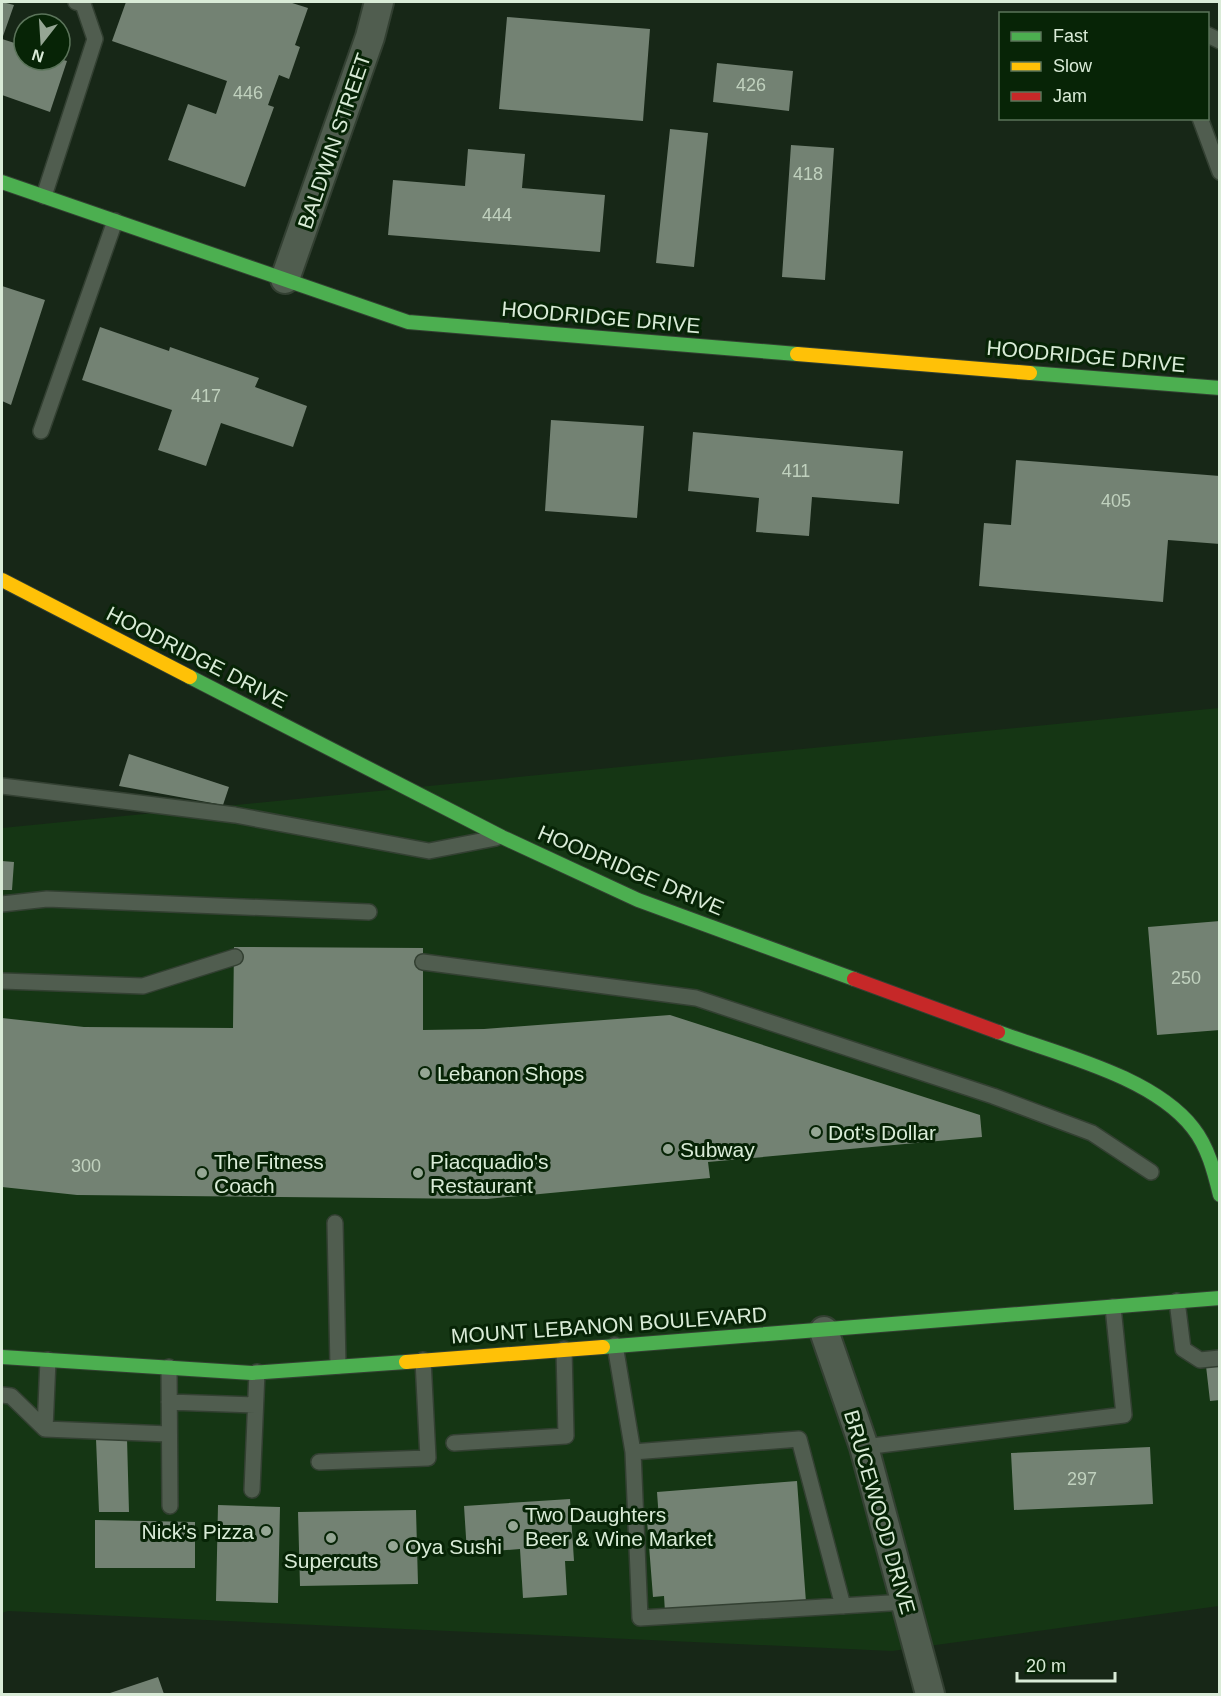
<svg xmlns="http://www.w3.org/2000/svg" width="1221" height="1696" viewBox="0 0 1221 1696" font-family="Helvetica,sans-serif">
<style>
.built{fill:#153614}
.building{fill:#738273}
.lines{fill:none;stroke-linecap:round;stroke-linejoin:round}
.lane-casing{stroke:#334032;stroke-width:18}
.street-casing{stroke:#334032;stroke-width:32}
.fast-casing{stroke:#334032;stroke-width:16}
.slow-casing{stroke:#334032;stroke-width:16}
.jam-casing{stroke:#334032;stroke-width:16}
.lane{stroke:#505d4f;stroke-width:15}
.street{stroke:#505d4f;stroke-width:28}
.fast{stroke:#4caf50;stroke-width:14}
.slow{stroke:#ffc107;stroke-width:14}
.jam{stroke:#c62828;stroke-width:14}
.poi-dot{fill:#95a694;stroke:#072406;stroke-width:2}
.labels{text-anchor:middle;dominant-baseline:central;stroke-width:6;stroke-linejoin:round;paint-order:stroke}
.number-label{font-size:18px;fill:#c0d1be}
.street-label{font-size:21px;fill:#d9ebd7;stroke:#072406}
.poi-label{font-size:21px;fill:#d9ebd7;stroke:#072406;text-anchor:start}
</style>
<rect width="100%" height="100%" fill="#172717"/>
<path class="built" d="M1219 708V1606L892 1651 8 1611 2 1613V828Z"/>
<path class="building" d="M2 2 14 5 2 39 24 46V60L60 59 67 61 50 112 2 95Z
M126 2H289L308 8 295 45 300 47 289 79 279 75 268 105 274 107 245 187 168 160 188 104 216 114 227 81 112 41Z
M507 17 650 29 643 121 499 109Z
M717 63 793 71 789 111 713 102Z
M670 129 708 133 694 267 656 263Z
M791 145 834 148 825 280 782 277Z
M468 149 525 154 522 188 605 195 600 252 388 235 393 180 465 186Z
M2 286 45 300 11 405 2 401Z
M100 327 169 351 170 347 259 378 255 387 307 406 293 447 221 423 206 466 158 450 172 410 82 380Z
M551 420 644 426 637 518 545 511Z
M693 432 903 451 899 504 812 497 809 536 756 532 759 498 688 491Z
M1016 460 1220 476V544L1168 540 1163 602 979 586 984 523 1011 525Z
M129 754 229 787 223 805 119 786Z
M2 861 14 862 12 890H2Z
M1220 921V1030L1157 1035 1148 927Z
M234 947 423 948V1030L484 1029 670 1015 980 1115 982 1137 708 1162 710 1178 487 1199 77 1195 2 1187V1018L84 1027 233 1028Z
M1220 1365V1400L1210 1401 1206 1366Z
M127 1438 129 1512H99L96 1439Z
M1150 1447 1153 1504 1014 1510 1011 1453Z
M797 1481 806 1602 665 1612 664 1596 653 1597 647 1520H659L657 1492Z
M570 1499 574 1561H565L567 1595 523 1598 520 1549 467 1553 464 1506Z
M218 1505 280 1507 278 1603 216 1601Z
M416 1510 418 1584 300 1586 298 1512Z
M95 1520 195 1522V1568H95Z
M158 1677 164 1694H107Z"/>
<g class="lines">
<g class="lane-casing">
<path id="lane" d="M1208 35 1220 41
M1200 118 1220 172
M44 196 95 39 83 4 76 2
M41 431 115 221
M2 786 235 815 429 851 496 838
M2 904 47 899 369 912
M423 962 696 998 993 1096 1092 1133 1151 1172
M2 981 143 986 235 957
M335 1223 338 1366
M1177 1301 1183 1349 1200 1360 1220 1358
M615 1345 633 1452 640 1618 906 1602
M48 1360 45 1429 169 1434
M169 1367 170 1506
M2 1395 11 1396 45 1429
M169 1402 255 1405
M454 1443 566 1436 564 1349
M864 1447 1124 1415 1113 1307
M633 1452 799 1439 843 1606
M319 1462 428 1458 423 1360
M252 1490 257 1372"/>
</g>
<g class="street-casing">
<path id="street" d="M285 279 370 37 379 2
M824 1331 864 1447 930 1694"/>
</g>
<g class="fast-casing">
<path id="fast" d="M2 182 408 322 797 354
M1030 373 1220 388
M190 677 502 837 638 900 854 979
M998 1032C1057 1054 1153 1076 1193 1128 1208 1147 1214 1171 1220 1195
M603 1347 1220 1298
M2 1357 252 1373 406 1362"/>
</g>
<g class="slow-casing">
<path id="slow" d="M797 354 1030 373
M2 580 190 677
M406 1362 603 1347"/>
</g>
<g class="jam-casing">
<path id="jam" d="M854 979 998 1032"/>
</g>
<use href="#lane" class="lane"/>
<use href="#street" class="street"/>
<use href="#fast" class="fast"/>
<use href="#slow" class="slow"/>
<use href="#jam" class="jam"/>
</g>
<g class="poi-dot">
<circle cx="425" cy="1073" r="6"/>
<circle cx="816" cy="1132" r="6"/>
<circle cx="668" cy="1149" r="6"/>
<circle cx="202" cy="1173" r="6"/>
<circle cx="418" cy="1173" r="6"/>
<circle cx="513" cy="1526" r="6"/>
<circle cx="266" cy="1531" r="6"/>
<circle cx="331" cy="1538" r="6"/>
<circle cx="393" cy="1546" r="6"/>
</g>
<g class="labels">
<g class="number-label">
<text x="751" y="85">426</text>
<text x="248" y="93">446</text>
<text x="808" y="174">418</text>
<text x="497" y="215">444</text>
<text x="206" y="396">417</text>
<text x="796" y="471">411</text>
<text x="1116" y="501">405</text>
<text x="1186" y="978">250</text>
<text x="86" y="1166">300</text>
<text x="1082" y="1479">297</text>
</g>
<g class="street-label">
<text transform="translate(334 141) rotate(-71)">BALDWIN STREET</text>
<text transform="translate(601 317) rotate(5)">HOODRIDGE DRIVE</text>
<text transform="translate(1086 356) rotate(5)">HOODRIDGE DRIVE</text>
<text transform="translate(197 657) rotate(27)">HOODRIDGE DRIVE</text>
<text transform="translate(631 870) rotate(23)">HOODRIDGE DRIVE</text>
<text transform="translate(609 1325) rotate(-4)">MOUNT LEBANON BOULEVARD</text>
<text transform="translate(880 1512) rotate(74)">BRUCEWOOD DRIVE</text>
</g>
<g class="poi-label">
<text x="437" y="1073">Lebanon Shops</text>
<text x="828" y="1132">Dot's Dollar</text>
<text x="680" y="1149">Subway</text>
<text x="214" y="1161">The Fitness<tspan x="214" dy="24">Coach</tspan></text>
<text x="430" y="1161">Piacquadio's<tspan x="430" dy="24">Restaurant</tspan></text>
<text x="525" y="1514">Two Daughters<tspan x="525" dy="24">Beer &amp; Wine Market</tspan></text>
<text x="254" y="1531" text-anchor="end">Nick's Pizza</text>
<text x="405" y="1546">Oya Sushi</text>
<text x="331" y="1560" text-anchor="middle">Supercuts</text>
</g>
</g>
<rect width="1221" height="1696" fill="none" stroke="#d9ebd7" stroke-width="6"/>
<rect x="999" y="12" width="210" height="108" fill="#072406" stroke="#5b745a" stroke-width="1.5"/>
<rect x="1011" y="32" width="30" height="9" fill="#4caf50" stroke="#5b745a" stroke-width="1.5"/>
<text x="1053" y="42" font-size="18" fill="#d9ebd7">Fast</text>
<rect x="1011" y="62" width="30" height="9" fill="#ffc107" stroke="#5b745a" stroke-width="1.5"/>
<text x="1053" y="72" font-size="18" fill="#d9ebd7">Slow</text>
<rect x="1011" y="92" width="30" height="9" fill="#c62828" stroke="#5b745a" stroke-width="1.5"/>
<text x="1053" y="102" font-size="18" fill="#d9ebd7">Jam</text>
<g transform="translate(42 42) rotate(197)"><circle r="28" fill="#072406" stroke="#5b745a" stroke-width="1.5"/>
<path d="M0-4.5L10 22L0 15L-10 22Z" fill="#95a694"/>
<text y="-9" font-size="16" font-weight="bold" text-anchor="middle" fill="#d9ebd7">N</text>
</g>
<path d="M1017 1672v9h98v-9" fill="none" stroke="#d9ebd7" stroke-width="3"/>
<text x="1026" y="1672" font-size="18" fill="#d9ebd7" stroke="#072406" stroke-width="4.5" paint-order="stroke">20 m</text>
</svg>
